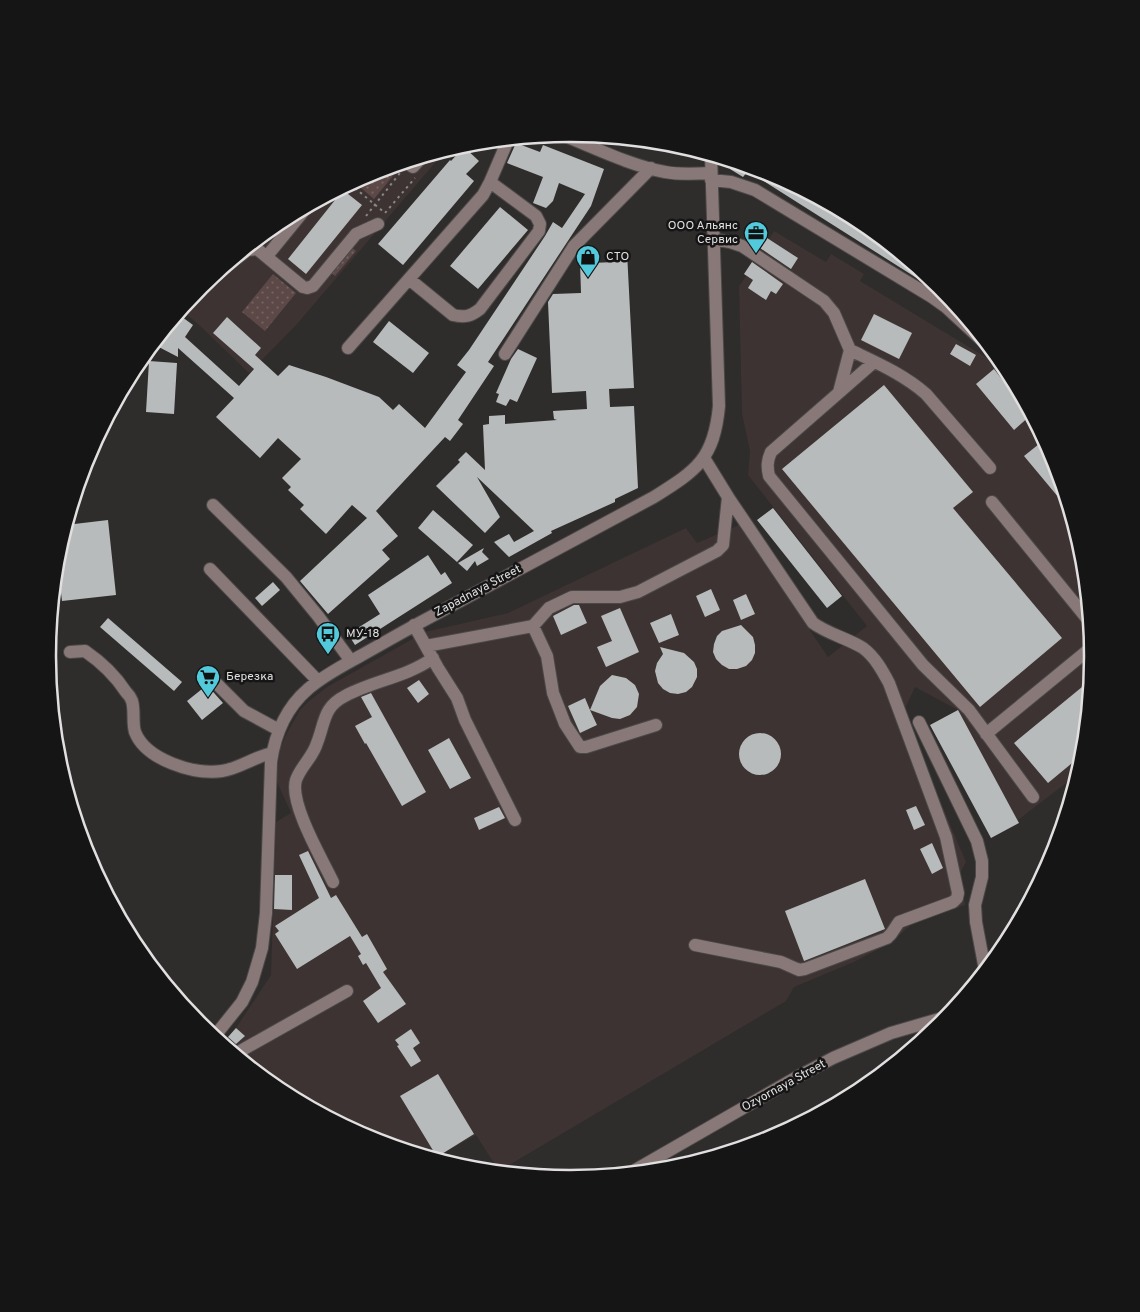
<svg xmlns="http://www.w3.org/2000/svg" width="1140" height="1312" viewBox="0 0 1140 1312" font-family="Overpass,sans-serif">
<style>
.built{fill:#3d3332}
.grass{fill:url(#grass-dots)}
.forest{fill:url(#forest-firs)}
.building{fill:#b7bbbc}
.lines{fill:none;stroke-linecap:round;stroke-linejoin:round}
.minor-casing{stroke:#4b4949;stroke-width:14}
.path{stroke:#898686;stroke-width:2;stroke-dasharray:2.5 4;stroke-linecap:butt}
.minor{stroke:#887978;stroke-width:12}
.labels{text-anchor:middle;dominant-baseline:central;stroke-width:5;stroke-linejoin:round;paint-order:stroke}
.poi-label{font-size:12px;fill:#e1dfdf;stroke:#161515;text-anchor:start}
.street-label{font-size:12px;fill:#e1dfdf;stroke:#161515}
.rim{fill:none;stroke:#e1dfdf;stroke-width:2.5}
</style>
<defs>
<pattern id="grass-dots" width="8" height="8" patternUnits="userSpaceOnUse" patternTransform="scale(1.25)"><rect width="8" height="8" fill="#5c4947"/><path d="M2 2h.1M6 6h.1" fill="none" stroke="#736361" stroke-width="1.8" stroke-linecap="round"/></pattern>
<pattern id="forest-firs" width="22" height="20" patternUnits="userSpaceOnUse" patternTransform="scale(1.25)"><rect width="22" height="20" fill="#5c4947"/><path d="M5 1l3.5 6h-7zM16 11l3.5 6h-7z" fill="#736361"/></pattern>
</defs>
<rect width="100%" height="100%" fill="#2f2c2c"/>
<path class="built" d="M446 150 297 324 249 373 197 323 181 310 201 286 280 221 370 173Z
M774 231 826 262 831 254 864 274 860 281 1007 370 1053 456 1083 554 1092 656 1082 758 1078 774 1018 820 1019 823 991 838 930 725 958 710 915 687 903 713 966 862 960 873 965 905 911 925 890 943 854 962 794 987 786 1001 499 1171 476 1135 435 1158 370 1139 279 1090 241 1058 228 1037 236 1028 271 975 276 822 291 813 277 782 278 763 281 747 287 733 300 710 309 701 327 687 425 632 508 613 686 528 697 543 739 525 828 657 867 626 748 475 750 451 742 414 739 286 746 276 744 274 767 238 769 239Z"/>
<path class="grass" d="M399 164 401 166 374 199 354 182 370 173Z
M350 246 356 251 335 276 329 271Z
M273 274 296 293 265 331 242 312Z"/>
<path class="forest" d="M284 219 267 241 262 236Z"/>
<path class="building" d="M516 143 540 152 543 145 604 169 591 206 488 362 494 366 458 420 463 424 450 441 445 437 376 511 398 536 382 550 390 559 328 614 300 581 367 518 352 505 326 534 300 509 304 505 288 490 291 487 282 478 301 459 278 438 260 458 216 417 234 398 178 348V357L153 344 178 314 193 325 185 337 239 386 254 369 213 333 227 317 261 348 255 355 278 376 289 365 326 377 379 397 393 410 399 404 425 428 466 372 457 365 469 350 545 236 553 222 562 228 585 194 559 183 553 201 546 208 533 203 543 177 507 163Z
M464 147 479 161 466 174 474 181 403 265 378 244 450 160 451 161Z
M735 163 770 173 861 222 937 285 934 289 748 171 743 177 730 169Z
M343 190 362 205 306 274 288 259Z
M500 207 528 230 478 289 450 266Z
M767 238 798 258 791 269 760 248Z
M590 250 591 263 615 262V252H627L634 388 609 389 610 407 634 406 638 488 615 499V502L551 531 552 533 509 557 494 542 509 534 514 542 534 531 477 477 500 517 485 533 436 486 460 462 458 460 466 452 485 470 483 425 489 424V416L505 415V424L557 420 554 419 553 411 587 409 586 391 552 393 548 302 553 294 581 293 580 262 577 263V257L581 251Z
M752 262 783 284 776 294 771 291 766 300 748 288 753 280 744 274Z
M874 314 912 333 899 359 861 340Z
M389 321 429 353 413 373 373 342Z
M956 344 976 355 970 366 950 354Z
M518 349 537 358 517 402 510 399 506 406 496 402 499 394 496 393 511 359Z
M149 361 177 363 174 414 146 412Z
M994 369 1019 401 1022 398 1031 415 1014 430 976 384Z
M884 385 973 492 953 508 1062 638 980 707 782 469Z
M1044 440 1053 456 1069 510 1024 456Z
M773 508 842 596 827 608 757 520Z
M433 510 473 545 457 562 418 528Z
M108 520 116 595 62 601 57 559 66 525Z
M484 548 482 552 489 559 477 566 475 561 467 571 458 563Z
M428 555 441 575 445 572 452 583 355 645 348 634 380 614 368 595Z
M273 582 280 590 262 606 255 598Z
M711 589 720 610 705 617 696 596Z
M746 594 755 614 741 620 733 600Z
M574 605H579L587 623 561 635 553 616Z
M620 608 639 652 606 667 597 647 612 641 601 616Z
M671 614 679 635 659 643 650 623Z
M108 618 182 682 174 691 100 627Z
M741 625 753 637 755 645V653L752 660 746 666 737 669H729L722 665 716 659 713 652 714 644 717 636 722 631Z
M660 647 684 653 694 662 697 669V677L692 687 686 692 678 694 670 693 663 689 658 683 655 671 657 663 663 654Z
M612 675 626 678 635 685 639 694 637 707 630 715 620 719 612 718 590 710 597 725 580 733 568 706 585 698 590 710 600 686Z
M419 680 429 694 418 703 407 688Z
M207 685 223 703 202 720 187 701Z
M1082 687 1089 695 1083 754 1048 783 1014 743Z
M371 693 426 792 402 806 366 743 365 744 355 726 372 717 361 697Z
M958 710 1019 823 991 838 930 725Z
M739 754a21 21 0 1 1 42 0a21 21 0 1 1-42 0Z
M449 738 471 778 450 789 428 750Z
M916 806 925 825 914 830 906 810Z
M499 807 505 818 479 830 474 818Z
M932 843 943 868 932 874 920 849Z
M308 851 331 898 336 895 362 937 367 934 387 969 383 972 406 1004 378 1023 363 1001 381 988 366 963 363 965 358 956 361 954 350 936 297 969 275 934 279 931 275 926 319 898 299 855Z
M275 875H292V910L274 909Z
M865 879 885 929 804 961 785 911Z
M236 1028 245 1036 236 1044 228 1037Z
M411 1029 420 1043 413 1048 421 1061 411 1067 397 1046 399 1045 395 1040Z
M438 1074 474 1134 437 1157 400 1096Z"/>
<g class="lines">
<g class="minor-casing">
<path id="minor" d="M560 134C593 147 631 166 665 172 680 175 696 174 711 173
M406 162 413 167 421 158
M711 180 731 182 755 190 932 297 946 307 986 344
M713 239 730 242 742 246 824 301 834 313 850 350C877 363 903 374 926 394L990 468
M267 256 307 207
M220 271 248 250 257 249 303 287 307 288 313 286 356 234 378 224
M409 279 453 315C465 318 471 316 480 309L539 231 540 224 536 216 490 182
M348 348 483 195 490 182 508 140
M505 354 574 246 651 168
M874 362 771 452C767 461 767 467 769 476L923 665 969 710 1033 797
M839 392 850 350
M992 502 1089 621
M213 505 286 577 318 616 351 661
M210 569 318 681
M414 625 438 668 457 698 465 720 515 820
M533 626 549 608 572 597H620L638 592 717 551 723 545 728 497 704 458
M426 646 533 626 547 656 553 693 565 724 580 747H586L656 725
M70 652 85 651C101 662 115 675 126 692 128 694 131 698 132 701 135 711 132 722 135 732 146 760 194 775 222 771 238 769 254 757 272 753
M209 676 244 711 279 730
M919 722 977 841 982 861V877L975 905 976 922 985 970
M986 734 1092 647
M333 882C322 859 289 803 296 780 301 766 313 757 317 743 325 723 323 707 345 696 372 681 407 677 433 658
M695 945 781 962 799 970 805 969 887 938 891 934 899 922 953 902 957 898 958 893 946 837 889 683C882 670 875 657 863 648 847 638 828 634 813 623L728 497
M214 1037 242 1002 252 982 262 948 266 913 271 762C275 734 286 708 308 689 324 675 344 665 362 655 387 641 411 627 436 614 508 575 581 536 654 497 697 470 714 459 719 406L711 155
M235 1054 347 991
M630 1173 797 1077 833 1058 891 1033 946 1017"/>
</g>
<path class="path" d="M350 184 385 213 415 178
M366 216 400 173"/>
<use href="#minor" class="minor"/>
</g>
<defs>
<g id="office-pin" transform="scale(1.25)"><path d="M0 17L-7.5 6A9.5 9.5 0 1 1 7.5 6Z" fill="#53cadc" stroke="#161515"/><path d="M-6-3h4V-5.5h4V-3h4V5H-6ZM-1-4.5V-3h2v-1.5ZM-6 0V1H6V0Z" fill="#111"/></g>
<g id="shop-pin" transform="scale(1.25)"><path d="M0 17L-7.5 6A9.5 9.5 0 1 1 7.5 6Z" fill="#53cadc" stroke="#161515"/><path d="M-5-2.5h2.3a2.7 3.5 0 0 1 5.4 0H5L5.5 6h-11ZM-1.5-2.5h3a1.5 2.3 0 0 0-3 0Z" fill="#111"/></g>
<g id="bus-pin" transform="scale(1.25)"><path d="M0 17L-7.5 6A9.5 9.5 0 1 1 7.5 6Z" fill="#53cadc" stroke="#161515"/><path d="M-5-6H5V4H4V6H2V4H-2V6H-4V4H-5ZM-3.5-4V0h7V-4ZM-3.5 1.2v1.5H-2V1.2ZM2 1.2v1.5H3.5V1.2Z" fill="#111"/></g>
<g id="supermarket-pin" transform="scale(1.25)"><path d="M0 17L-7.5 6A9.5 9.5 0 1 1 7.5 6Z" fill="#53cadc" stroke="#161515"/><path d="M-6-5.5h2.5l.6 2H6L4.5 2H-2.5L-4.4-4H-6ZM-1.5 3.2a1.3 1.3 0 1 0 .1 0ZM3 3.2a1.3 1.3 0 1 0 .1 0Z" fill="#111"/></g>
</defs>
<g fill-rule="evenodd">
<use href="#office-pin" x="756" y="233"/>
<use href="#shop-pin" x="588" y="257"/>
<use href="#bus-pin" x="328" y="634"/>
<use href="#supermarket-pin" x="208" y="677"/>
</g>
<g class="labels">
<g class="poi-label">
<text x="738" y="226" text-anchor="end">ООО Альянс<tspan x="738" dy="14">Сервис</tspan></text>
<text x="606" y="257">СТО</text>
<text x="346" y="634">МУ-18</text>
<text x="226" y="677">Березка</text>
</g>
<g class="street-label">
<text transform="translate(478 591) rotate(-28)">Zapadnaya Street</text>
<text transform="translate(784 1086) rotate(-29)">Ozyornaya Street</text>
</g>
</g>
<path d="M0 0H1140V1312H0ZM56 656a514 514 0 1 1 1028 0a514 514 0 1 1-1028 0Z" fill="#161515" fill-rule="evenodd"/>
<path class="rim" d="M56 656a514 514 0 1 1 1028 0a514 514 0 1 1-1028 0Z"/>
</svg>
